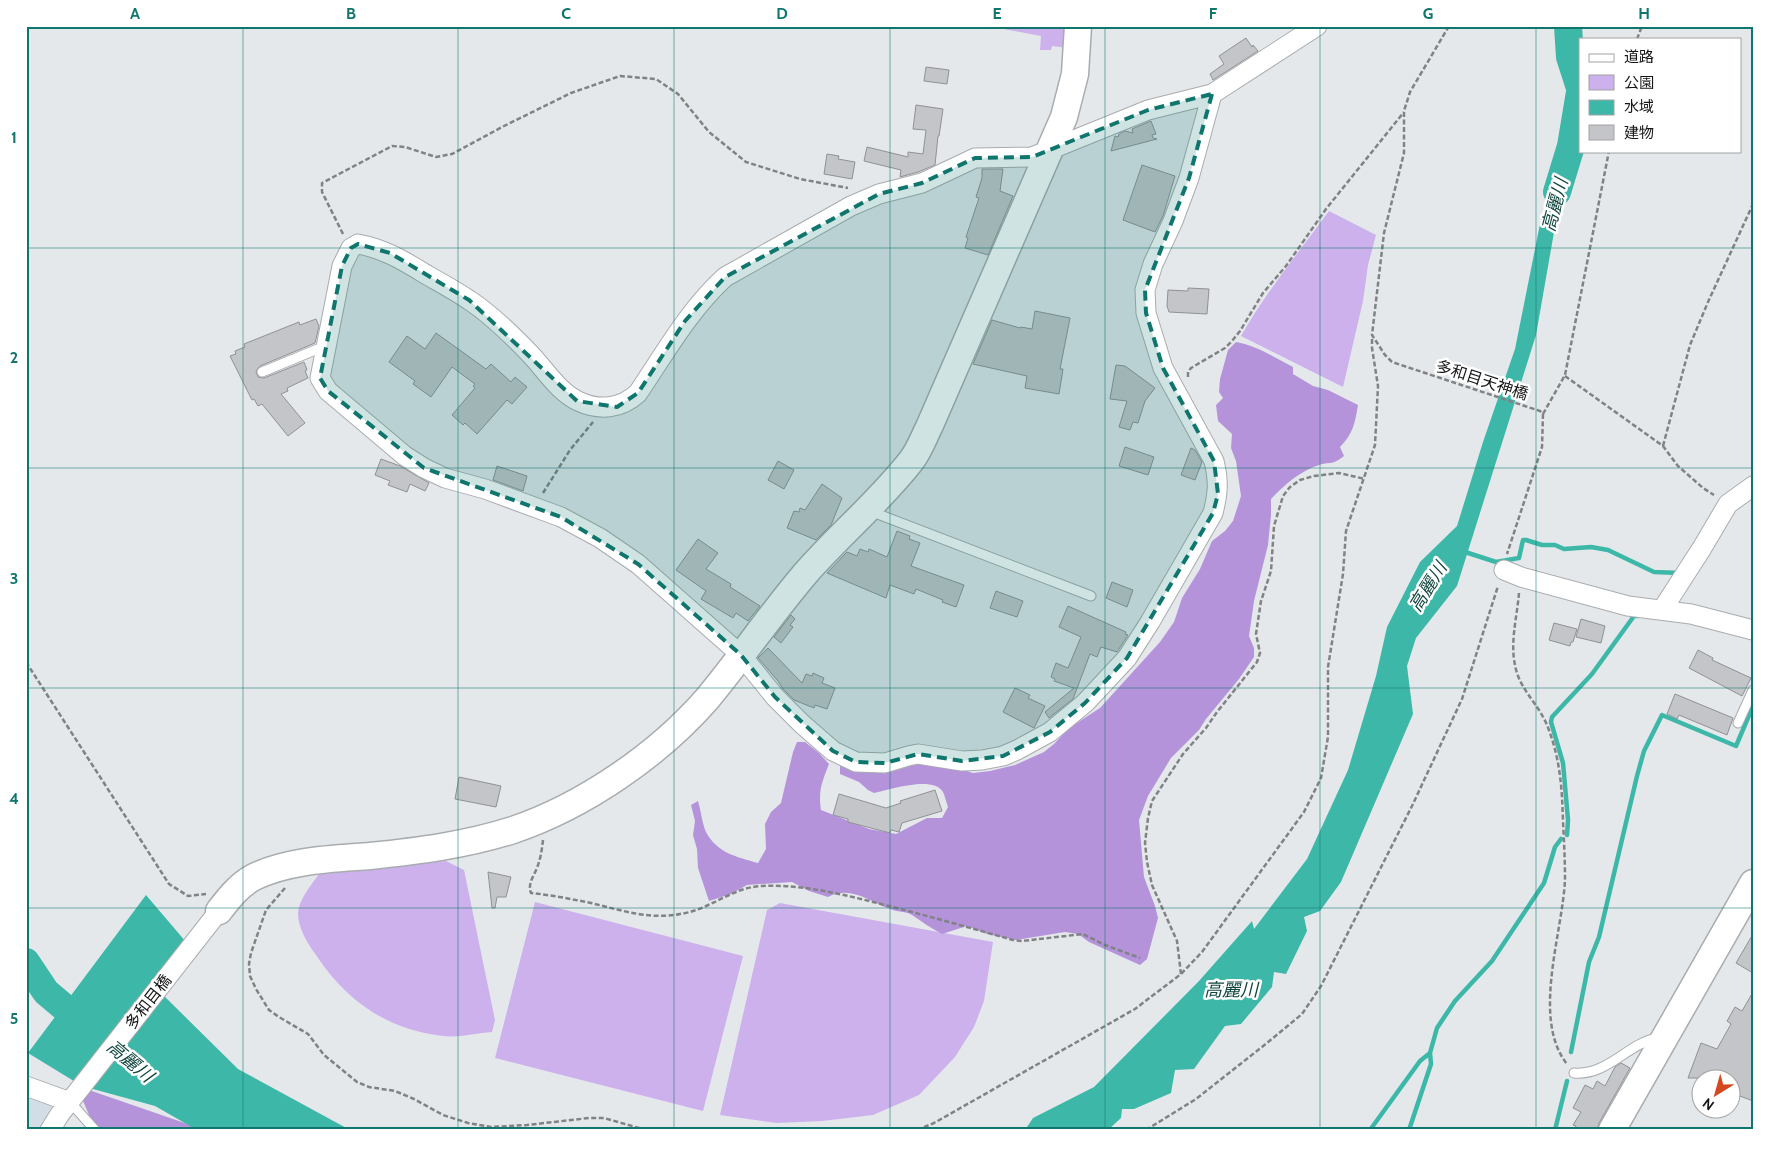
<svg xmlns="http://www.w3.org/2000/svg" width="1779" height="1156" viewBox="0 0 1779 1156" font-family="Cabin,'Noto Sans JP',sans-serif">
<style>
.built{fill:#d3dde6}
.green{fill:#cdb1ed}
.forest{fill:#b593db}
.water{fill:#3db8a8}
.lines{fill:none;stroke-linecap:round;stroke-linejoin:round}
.stream{stroke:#3db8a8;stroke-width:4.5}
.river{stroke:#3db8a8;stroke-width:28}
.building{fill:#c4c5c9;stroke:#909194}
.lane-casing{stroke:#a9acaf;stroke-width:11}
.street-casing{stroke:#a9acaf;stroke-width:21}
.secondary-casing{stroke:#a9acaf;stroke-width:29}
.path{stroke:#808284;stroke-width:2.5;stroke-dasharray:5 2.5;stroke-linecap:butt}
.lane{stroke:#fff;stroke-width:9}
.street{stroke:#fff;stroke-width:19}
.secondary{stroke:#fff;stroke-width:26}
.marked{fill:#0f766e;fill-opacity:0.2;stroke:#0f766e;stroke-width:4;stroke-dasharray:10 6;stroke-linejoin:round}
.grid{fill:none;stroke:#0f766e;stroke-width:1;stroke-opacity:0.55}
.labels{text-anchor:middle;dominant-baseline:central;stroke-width:5;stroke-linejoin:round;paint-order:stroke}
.street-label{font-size:16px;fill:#151617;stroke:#fff}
.water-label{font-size:18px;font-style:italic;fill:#11463f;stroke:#fff}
.neatline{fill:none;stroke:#0f766e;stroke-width:2}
.grid-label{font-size:16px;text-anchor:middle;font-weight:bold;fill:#0f766e}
</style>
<rect width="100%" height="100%" fill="#e4e8eb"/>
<path class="built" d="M26 1095 49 1103 53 1112 43 1130H26Z"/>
<path class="green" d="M1004 26H1069L1068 48 1052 46 1051 50H1040L1041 36 1004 29Z
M1329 211 1376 235 1368 265 1363 301 1343 387 1241 336C1266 292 1299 252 1329 211Z
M446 861 464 870 495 1020 492 1032C477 1033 458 1038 443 1036 388 1030 346 1001 316 955 308 944 298 928 298 914 299 898 313 883 322 870Z
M535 902 743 956 703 1111 495 1058Z
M780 903 993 942 984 1001 974 1027 955 1057 919 1095 873 1115 822 1121 777 1123 720 1115 767 910Z"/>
<path class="forest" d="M1236 342C1257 346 1274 357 1293 367V374L1313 386 1328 390 1358 405C1355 423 1353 434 1340 447L1344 456C1331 466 1332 461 1319 465 1300 471 1284 485 1271 499V515L1268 545 1254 601 1249 636 1254 648V657L1239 679 1206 719 1199 730 1171 758 1148 796 1139 820 1144 877 1155 906 1158 918 1147 959 1140 965 1089 942 1078 934 1065 932 1016 940 987 934 967 926 942 934C931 928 922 922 912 915 906 911 897 912 890 909 869 901 850 885 828 897L809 891 792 882 747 885 731 894 709 901 698 868 697 849 693 835 695 821 691 805 698 801C701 811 702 823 706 832 717 853 737 857 758 863L766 849 765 824 771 812 781 803 793 752 797 742H805L819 753 829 764C822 782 818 791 821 810L869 829 896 834 927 818H942L948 807C946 802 945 796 943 792 933 775 889 790 874 793L868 790 859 782 840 774V764L879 772 897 770 922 762 957 768 973 773 990 771 1015 765 1044 752 1054 744 1069 728 1100 708 1160 642 1174 622 1182 598 1200 569 1212 541 1225 531 1233 521 1241 496 1236 461 1231 448 1232 434 1218 421 1216 405 1223 398 1219 392 1220 379 1228 350Z
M86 1089 205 1130H84L89 1115 81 1096Z"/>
<path class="water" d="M1567 158 1536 335 1457 586 1416 638 1407 666 1413 714 1341 882 1320 911 1304 917 1307 931 1286 974 1274 972 1272 987 1241 1024 1225 1026 1194 1069 1175 1070 1171 1093 1134 1109H1122L1121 1118 1108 1130H1025L1033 1118 1094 1087 1199 981 1252 921 1254 929 1307 859 1348 770 1376 676 1387 627 1420 562 1457 526 1483 442 1515 349 1540 224Z
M146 895 186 942 158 990 238 1069 350 1130H197L155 1106 82 1086 28 1053Z"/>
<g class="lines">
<path class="stream" d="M1462 551 1496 562 1519 558 1523 540H1526L1542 545H1555L1564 549 1591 547 1608 550 1654 572 1680 573
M1567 835 1568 820 1563 763 1551 722 1552 717 1592 674 1634 616H1638
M1571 1052 1589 962 1599 937 1637 776 1644 751 1662 715 1736 746 1753 706
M1370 1130 1420 1061 1430 1053 1437 1028 1455 1001 1492 961 1544 883 1555 847 1561 839
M1409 1130 1431 1064 1430 1053
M1555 1130 1567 1081"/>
<path class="river" d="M1568 26 1570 57 1580 88
M1557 192 1571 146 1580 92
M26 962 46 992 91 1030"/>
</g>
<path class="building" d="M1246 38 1252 47 1253 45 1258 51 1213 80 1210 74 1224 64 1219 56Z
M926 67 949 70 947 84 924 81Z
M916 105 943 109 939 136H938L935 165 918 172 900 177 901 170 864 161 867 147 908 157V152L923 154 926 130 913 129Z
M1151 121 1156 134 1152 135 1153 138 1157 139 1111 151 1115 136 1118 137 1119 134 1125 131 1133 133 1132 129Z
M827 154 839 156 838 159 855 162 852 179 824 174Z
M1142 165 1175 176 1163 216 1155 232 1123 220Z
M982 169H1003L1000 191 1013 196 988 255 965 248 968 238 966 237 979 198 976 197 982 178Z
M1188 288 1209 289 1207 314 1169 312 1167 306 1168 290 1188 291Z
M1035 311 1070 318 1060 369H1063L1059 394 1025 388 1027 376 973 364 992 320 1020 328 1021 327 1032 329Z
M316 319 319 326 315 343 260 366 256 371 258 377 264 378 304 362 307 370 305 371 308 378 287 388 288 391 281 394 305 423 288 436 262 404 258 406 254 399 252 400 230 356 236 354 235 351 245 347 244 344 299 322 300 325Z
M436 333 486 369 491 364 511 382 515 377 527 387 512 404 507 400 477 434 465 423 463 425 452 415 475 388 473 386 475 384 452 367 431 397 413 384 415 381 389 362 407 336 425 349Z
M1116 365 1125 366 1155 388 1145 401 1138 423 1133 422 1130 430 1119 427 1127 401 1110 399Z
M1125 447 1154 457 1148 475 1119 466Z
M1191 448 1195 450 1202 462 1195 480 1181 475Z
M381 459 400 466 429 483 425 491 410 484 407 492 388 485 390 481 375 475Z
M778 461 794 470 784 489 768 480Z
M497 466 527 476 523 491 493 480Z
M822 484 842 498 831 525 816 540 787 528 794 511 799 512 800 508 805 510Z
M897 531 910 536 909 539 920 543 911 566 964 585 956 607 942 602 943 600 916 589 914 594 890 585 886 598 827 573 847 552 857 556 860 549 868 552 869 549 887 557Z
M698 539 718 553 706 569 731 584 730 587 760 606 748 621 736 613 733 618 701 599 706 591 676 570Z
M1112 582 1133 590 1127 607 1106 598Z
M996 591 1023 601 1017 617 990 608Z
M1068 606 1126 632 1125 634 1128 635 1117 652 1101 647 1097 657 1090 654 1073 699 1049 718 1045 712 1074 688 1054 681 1055 679 1051 677 1056 663 1068 668 1081 637 1059 627Z
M791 615 795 619 790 625 793 627 781 643 774 637Z
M1581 619 1605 626 1601 643 1576 637Z
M1554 623 1577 629 1573 642H1571L1570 646 1549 640Z
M768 648 802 683 806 674 812 676 813 673 824 678 822 683 835 688 827 709 815 705 814 708 794 700 783 689 778 681 758 658Z
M1698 650 1713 658 1712 660 1751 678 1742 696 1689 668Z
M1015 688 1030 695 1028 698 1045 706 1034 728 1003 712Z
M1675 694 1733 718 1727 735 1679 715 1677 719 1667 714Z
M459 777 501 786 496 807 455 799Z
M935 790 942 811 902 823 899 832 891 830 890 833 848 822V819L833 815 839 794 886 808 901 803 900 801Z
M488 872 511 877 506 897H497L495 908H492Z
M1753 934V973L1736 963Z
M1753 992V1101L1732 1093V1078H1688L1701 1043 1717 1049 1731 1024 1727 1021 1735 1007 1742 1011Z
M1621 1063 1630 1068 1599 1123 1597 1130H1574L1576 1126 1573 1125 1581 1112 1573 1108 1585 1085 1593 1089 1597 1081 1605 1086 1615 1067Z"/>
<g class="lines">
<g class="lane-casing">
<path id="lane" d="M262 372 325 346
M870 511 1091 596
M1738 723 1753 690
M1574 1073C1607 1076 1627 1044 1657 1038
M70 1102 95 1130"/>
</g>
<g class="street-casing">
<path id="street" d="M1212 94 1189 178 1173 221 1153 264 1145 290 1146 313 1163 368 1214 461C1219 482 1218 493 1213 513L1150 622 1127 658 1085 703 1050 732 1017 750 1003 756 982 760 962 761 918 754 908 756 885 763 856 762 833 751 802 724 775 697 741 655 638 564 600 538 561 517 485 489 445 478 424 468 405 456 328 391 320 378 342 266 351 248 358 244C385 249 404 261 427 275 441 283 456 291 469 300 492 315 513 336 532 356 546 371 559 392 578 401 599 411 621 409 638 393 665 353 689 310 725 277L851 206 879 194 922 183 975 158 1032 157 1148 110 1212 94 1317 26
M1504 570 1521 577 1628 606 1691 614 1753 630
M1662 610 1702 548 1728 504 1753 486
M26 1086 70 1102
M50 1130 60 1114 219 911"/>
</g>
<g class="secondary-casing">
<path id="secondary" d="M219 911C229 898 239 885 254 877 289 860 332 859 370 856 419 851 466 845 513 830 584 806 658 755 707 699 741 658 771 614 805 574 839 535 879 502 911 461 919 451 924 437 930 425L1064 117 1075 74 1078 26
M1612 1130 1753 883"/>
</g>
<path class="path" d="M1449 26 1410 92 1404 111V153L1384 233 1372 335 1385 355 1392 362 1540 411 1543 414 1542 447 1507 554
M1637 39 1642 26
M343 234 322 192V183L392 146 405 147 436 157 452 154 504 126 571 93 620 76 656 79 678 94 709 132 746 162 800 179 848 188
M1565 376 1663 446 1678 466 1703 488 1714 495
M1188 377V372L1191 368 1225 348 1232 341 1240 331 1263 293 1286 266 1326 209 1404 112
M1543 414 1565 375 1609 151
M1663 446 1690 345 1708 302 1753 204
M543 493 570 450 593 422
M1519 593C1517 617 1510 642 1515 665 1519 689 1538 703 1547 725 1560 758 1562 786 1563 822 1564 841 1565 860 1565 879 1563 932 1531 1019 1567 1064
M26 662 169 884 188 896 206 894
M543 840C542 848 541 857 538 865 535 875 527 883 531 893 551 895 571 899 591 903 620 910 650 920 680 914 710 910 732 887 762 886 804 884 845 895 885 905 928 916 971 928 1013 940L1022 941 1083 934 1105 945 1140 958
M285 888 266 910 251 953 249 964 250 976 256 989 269 1010 279 1017 308 1034 324 1055 357 1082 369 1087 395 1091 414 1099 443 1115 468 1123 491 1127 527 1125 589 1118H604L646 1130
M1181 974 1177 941 1152 885 1147 862 1145 843 1148 818 1152 801 1183 754 1206 728 1217 712 1257 662 1260 653 1256 634 1261 601 1271 571 1274 526 1283 496 1290 487 1300 480 1314 476 1339 473 1365 479
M917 1130 934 1123 1135 1009 1181 974 1202 952 1304 812 1321 778 1328 737V667L1343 574 1346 531 1375 445 1378 386 1372 348V337
M1146 1130 1196 1099 1267 1043 1302 1014 1321 986 1412 806 1462 699 1498 586"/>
<use href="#lane" class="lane"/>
<use href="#street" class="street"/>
<use href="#secondary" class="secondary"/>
</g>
<path class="marked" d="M1212 94 1189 178 1145 290 1146 313 1163 368 1214 461 1218 494 1213 513 1127 658 1085 703 1050 732 1003 756 962 761 918 754 885 763 856 762 833 751 775 697 741 655 638 564 561 517 424 468 328 391 320 378 342 266 351 248 358 244 390 253 469 300 577 401 617 407 638 393 685 321 725 277 879 194 922 183 975 158 1032 157 1148 110Z"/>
<path class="grid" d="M243 26V1130M458 26V1130M674 26V1130M890 26V1130M1105 26V1130M1320 26V1130M1536 26V1130M26 248H1753M26 468H1753M26 688H1753M26 908H1753"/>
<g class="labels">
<g class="street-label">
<text transform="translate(1482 380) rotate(18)">多和目天神橋</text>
<text transform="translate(148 1002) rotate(-52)">多和目橋</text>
</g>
<g class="water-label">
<text transform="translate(1555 205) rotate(-75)">高麗川</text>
<text transform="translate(1428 587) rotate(-58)">高麗川</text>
<text x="1231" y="990">高麗川</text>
<text transform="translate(130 1061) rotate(40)">高麗川</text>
</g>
</g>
<rect width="1779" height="1156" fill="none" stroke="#ffffff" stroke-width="55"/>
<rect x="1579" y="38" width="162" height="115" fill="#ffffff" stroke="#a1a2a2"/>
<rect x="1589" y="54" width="25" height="8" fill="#ffffff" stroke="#a1a2a2"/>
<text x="1624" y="62" font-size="15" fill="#151617">道路</text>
<rect x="1589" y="75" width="25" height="15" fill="#cdb1ed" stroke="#a1a2a2"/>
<text x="1624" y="88" font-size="15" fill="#151617">公園</text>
<rect x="1589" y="100" width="25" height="15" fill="#3db8a8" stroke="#a1a2a2"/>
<text x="1624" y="112" font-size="15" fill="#151617">水域</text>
<rect x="1589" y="125" width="25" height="15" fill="#c4c5c9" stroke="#a1a2a2"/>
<text x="1624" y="138" font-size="15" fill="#151617">建物</text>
<g transform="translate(1716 1094) rotate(217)"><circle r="24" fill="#ffffff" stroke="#a1a2a2"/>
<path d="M0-4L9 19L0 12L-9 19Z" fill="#d2491f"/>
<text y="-8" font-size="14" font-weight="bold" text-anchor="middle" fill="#151617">N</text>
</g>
<rect x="28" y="28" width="1724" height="1100" class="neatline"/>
<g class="grid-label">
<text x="135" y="19">A</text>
<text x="351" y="19">B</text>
<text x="566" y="19">C</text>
<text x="782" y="19">D</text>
<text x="997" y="19">E</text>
<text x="1213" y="19">F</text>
<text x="1428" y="19">G</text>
<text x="1644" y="19">H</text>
<text x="14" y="143">1</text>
<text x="14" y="363">2</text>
<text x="14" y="584">3</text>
<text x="14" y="804">4</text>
<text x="14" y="1024">5</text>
</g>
</svg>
